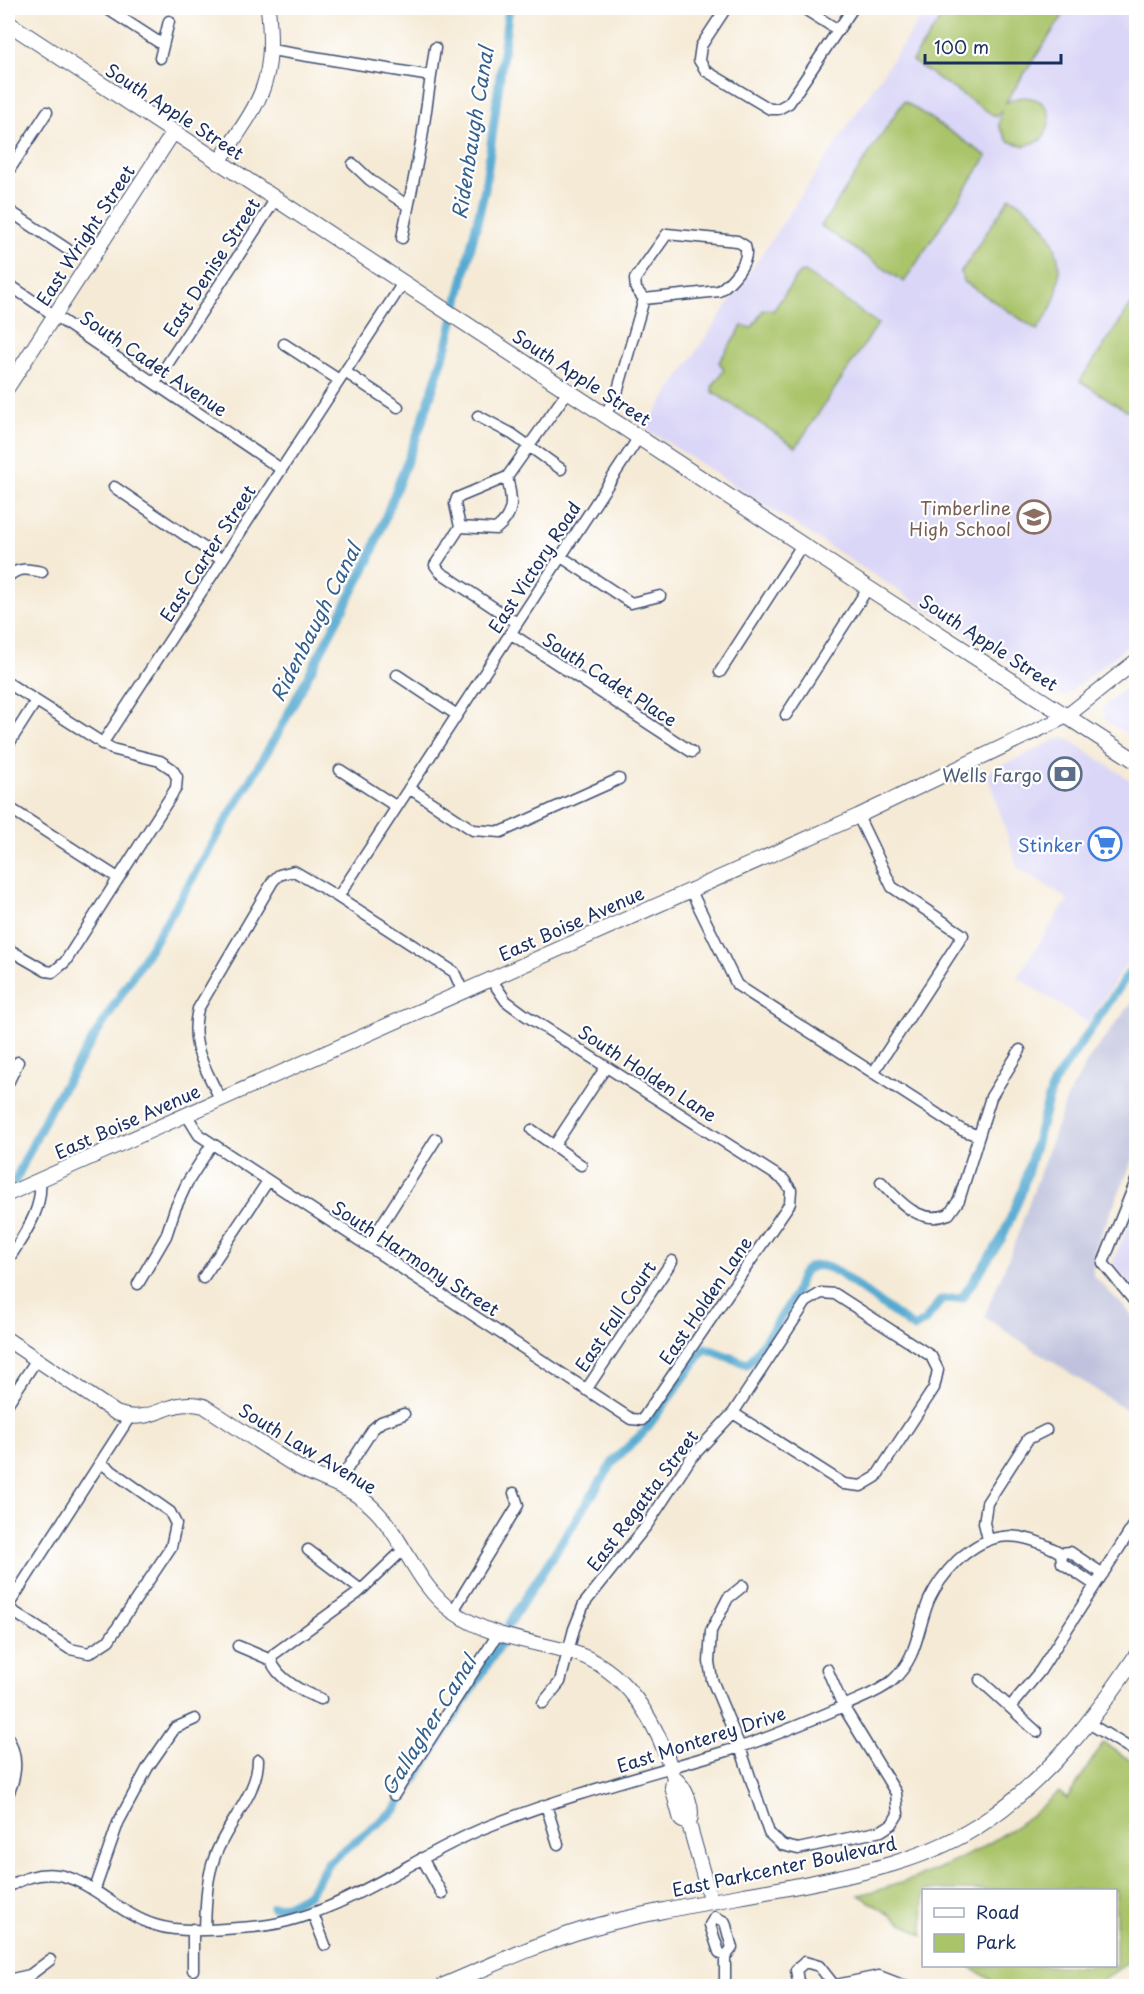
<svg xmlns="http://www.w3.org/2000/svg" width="1144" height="1994" viewBox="0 0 1144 1994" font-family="'Playpen Sans',sans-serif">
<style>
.built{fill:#dad6f7}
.industrial{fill:#c0c2dd}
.green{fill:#aac46a;stroke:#627a64;stroke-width:1.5}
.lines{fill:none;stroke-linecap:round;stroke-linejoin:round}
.canal{stroke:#56aad1;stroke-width:9}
.minor-casing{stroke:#3c4b70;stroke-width:13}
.tertiary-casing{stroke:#3c4b70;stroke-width:16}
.secondary-casing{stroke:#3c4b70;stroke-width:17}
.minor{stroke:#fff;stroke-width:10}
.tertiary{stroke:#fff;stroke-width:14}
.secondary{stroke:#fff;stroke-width:15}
.labels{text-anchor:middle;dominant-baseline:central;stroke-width:4.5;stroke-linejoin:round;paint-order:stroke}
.street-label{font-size:18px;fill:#1b2f5e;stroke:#fff}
.education-label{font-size:18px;fill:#785e54;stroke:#fff;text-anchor:end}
.service-label{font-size:18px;fill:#4e5e75;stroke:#fff;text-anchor:end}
.shop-label{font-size:18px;fill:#366cbe;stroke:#fff;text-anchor:end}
.water-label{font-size:20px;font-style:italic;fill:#33608c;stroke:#fff}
</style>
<rect width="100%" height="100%" fill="#fff"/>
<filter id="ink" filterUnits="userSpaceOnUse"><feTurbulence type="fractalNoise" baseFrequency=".0167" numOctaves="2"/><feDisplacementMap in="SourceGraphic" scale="12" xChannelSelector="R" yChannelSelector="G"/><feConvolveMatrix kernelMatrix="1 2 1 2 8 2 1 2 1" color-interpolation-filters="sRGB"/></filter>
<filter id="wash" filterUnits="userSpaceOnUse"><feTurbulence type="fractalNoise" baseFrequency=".008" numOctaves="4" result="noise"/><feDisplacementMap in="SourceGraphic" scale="24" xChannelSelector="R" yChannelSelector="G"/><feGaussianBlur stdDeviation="1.35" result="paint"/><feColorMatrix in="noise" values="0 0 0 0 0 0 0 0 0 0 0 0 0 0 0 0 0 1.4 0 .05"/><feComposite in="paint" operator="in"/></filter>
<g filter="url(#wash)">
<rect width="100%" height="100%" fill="#f5ead5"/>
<path class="built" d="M927 8H1136V639L1064 697 645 428Z
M1136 678V740L1105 720 1102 708Z
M1065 737 1136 784V948L1088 1023 1017 977 1068 899 1018 868 987 773 1055 740Z
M1136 1208V1290L1117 1269 1113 1261Z"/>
<path class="industrial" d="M1136 997V1153L1093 1253V1275L1136 1319V1416L984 1317 1012 1250 1067 1098 1088 1060Z"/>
<path class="green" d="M948 8H1068L1005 103C1036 86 1064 110 1041 140L1025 146 1008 141 999 126 1001 111 996 117 912 61Z
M904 101 987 156 904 282 821 226Z
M1010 197C1064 228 1074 282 1037 330L963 281 961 272Z
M805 272 878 324 796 447 713 392 712 387 724 370 719 362 742 326 752 328 763 310 769 309 773 311 799 273Z
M1136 298V417L1080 381Z
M1103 1743 1136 1764V1957L1094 1986H993L997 1984 969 1966H1116V1890H924L923 1936 859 1895C934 1877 1002 1843 1059 1792L1067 1799Z"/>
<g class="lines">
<path class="canal" d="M8 1195 52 1105 173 911 278 733 369 560 421 425 448 342 485 189 509 8
M646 1429 705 1348 747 1364 751 1361C765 1339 783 1317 795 1294 800 1284 799 1272 811 1267 820 1263 829 1268 838 1272L914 1328 925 1321 941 1300 962 1298 1002 1238 1021 1194 1053 1084 1136 963
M509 1624 615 1459 642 1434
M273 1907 287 1906 309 1894 328 1863 396 1809 499 1646"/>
</g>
</g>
<g filter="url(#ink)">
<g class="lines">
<g class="minor-casing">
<path id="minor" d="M106 8 163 45
M726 8 701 46 699 60 706 71 770 109H778L789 103 853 8
M803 8 838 30
M271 50 431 76
M160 58 169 21
M353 164 370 180 408 206
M8 172 47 112
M8 210 67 249
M667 234 737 241 745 246C751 262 731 282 719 291L644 299 636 289 635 279Z
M402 238 422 138 435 48
M8 284 281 469
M284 344 339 380
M345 372 398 407
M155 383 275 200
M605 415 617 393 644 299
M478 416 512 434 561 469
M114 487 222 560
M460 527 496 529C516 513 512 499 507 477
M560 556 631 603 660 596
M8 577C18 567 28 569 42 572
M517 623 440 572 435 565 460 527 455 504 457 498 507 477 568 391
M510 633 692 752
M720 672 802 545
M397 675 457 715
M8 683 112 749 160 761 172 769 177 777 176 788 65 962 53 972 46 971 8 949
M786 715 868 588
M102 744 403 283
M8 745 36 701
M340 770 397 807
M409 788 473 830 501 832 619 779
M8 807 118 878
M858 816 892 887 963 935 873 1073
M690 889 737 985 962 1130 979 1136
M338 897 454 972 463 992
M8 1083 18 1062
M220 1099C205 1066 189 1047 198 1009L273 881 279 875 294 871 338 897 639 437
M186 1114 199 1135 631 1419 642 1420 790 1203 791 1190 784 1180 525 1015 506 1001 491 979
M532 1130 581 1165
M554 1146 606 1067
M1136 1181 1103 1263 1136 1303
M881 1182C900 1202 920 1226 949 1214L959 1200 991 1097 1020 1050
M368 1246 436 1139
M8 1260C24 1234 43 1211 40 1180
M203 1278 268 1181
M138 1284 166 1236 175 1209 187 1183 212 1144
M586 1390 672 1261
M8 1403 37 1359
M338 1483 373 1429 381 1422 404 1414
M988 1539 984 1523 987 1503 1028 1439 1046 1430
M308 1550 361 1590
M1095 1585 1062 1563 1061 1553 1070 1552 1103 1574
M743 1586 728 1598 711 1631 709 1662 712 1680 740 1747 769 1833 782 1845 798 1849 881 1831 892 1824 898 1814 896 1793 843 1706 827 1669
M8 1606 129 1418
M8 1608 70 1649 89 1653 109 1640 171 1547 176 1524 170 1512 102 1464
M453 1611 518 1505 514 1493
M238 1646 271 1660
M980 1680 1037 1732
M321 1699C304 1693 277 1679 271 1660L274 1654 358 1593 403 1550
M543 1703 560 1682 574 1629 584 1604 647 1525 691 1458 733 1413 806 1302 821 1293 835 1294 931 1356 938 1370 934 1388 876 1477 861 1486 844 1484 733 1413
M1010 1707 1040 1671 1136 1522
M1090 1724 1136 1752
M8 1738C18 1756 17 1775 8 1794
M394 1795 498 1634
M546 1805 558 1844
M422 1858 442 1894
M8 1887C72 1848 101 1908 155 1925 183 1934 222 1929 251 1927 334 1922 412 1856 489 1826 569 1794 654 1773 737 1748 773 1737 809 1721 844 1706 860 1698 878 1693 892 1681 918 1658 917 1629 929 1600 936 1585 946 1572 957 1561 992 1528 1021 1531 1061 1553
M95 1889 118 1823 148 1767 175 1728 195 1719
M313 1914 325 1945
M193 1929V1970
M205 1929C206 1903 206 1880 215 1856 227 1823 258 1794 258 1760
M8 1980 30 1975 50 1960
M725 1986V1957L732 1948 725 1922 715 1917 710 1925 719 1952 725 1957
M799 1986 796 1970 805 1962 819 1966 834 1985
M831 1986 879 1976 905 1986"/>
</g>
<g class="tertiary-casing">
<path id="tertiary" d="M218 163C260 101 276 85 268 8
M8 387 173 133
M8 1194 858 816 1067 716 1136 661
M8 1340 116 1413C153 1427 168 1396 204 1406 235 1426 265 1447 296 1466 322 1481 349 1485 372 1507 404 1537 416 1585 452 1611 487 1636 528 1641 568 1651 626 1666 658 1724 674 1778
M689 1824 681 1820 672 1787 674 1778C686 1787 695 1809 689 1824L711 1902"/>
</g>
<g class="secondary-casing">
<path id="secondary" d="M8 23 868 588 1136 761
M443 1986C490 1966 537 1944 586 1929 653 1910 723 1900 791 1887 859 1874 930 1860 987 1820 1050 1776 1094 1719 1136 1656"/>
</g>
<use href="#minor" class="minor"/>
<use href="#tertiary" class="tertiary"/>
<use href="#secondary" class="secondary"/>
</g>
</g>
<defs>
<g id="school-ring" transform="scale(1.725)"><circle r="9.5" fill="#fff" stroke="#8d6e63" stroke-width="1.5"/><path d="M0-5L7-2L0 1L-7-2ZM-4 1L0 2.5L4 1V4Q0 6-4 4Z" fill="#8d6e63"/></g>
<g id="bank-ring" transform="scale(1.725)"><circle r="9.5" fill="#fff" stroke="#5c6f8a" stroke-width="1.5"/><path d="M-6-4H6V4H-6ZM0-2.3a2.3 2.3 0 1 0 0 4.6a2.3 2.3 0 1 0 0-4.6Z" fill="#5c6f8a"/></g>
<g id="supermarket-ring" transform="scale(1.725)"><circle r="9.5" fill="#fff" stroke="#3f7fe0" stroke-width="1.5"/><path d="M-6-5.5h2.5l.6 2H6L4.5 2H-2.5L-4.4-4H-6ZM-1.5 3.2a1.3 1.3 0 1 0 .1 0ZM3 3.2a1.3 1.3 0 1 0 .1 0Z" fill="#3f7fe0"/></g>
</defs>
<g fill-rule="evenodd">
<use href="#school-ring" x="1034" y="517"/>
<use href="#bank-ring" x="1065" y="774"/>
<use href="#supermarket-ring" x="1105" y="844"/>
</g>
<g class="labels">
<g class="street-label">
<text transform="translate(175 111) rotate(33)">South Apple Street</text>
<text transform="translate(85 235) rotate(-57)">East Wright Street</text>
<text transform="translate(211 267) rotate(-57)">East Denise Street</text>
<text transform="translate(154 363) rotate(34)">South Cadet Avenue</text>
<text transform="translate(582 377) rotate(33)">South Apple Street</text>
<text transform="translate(207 553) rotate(-57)">East Carter Street</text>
<text transform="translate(534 567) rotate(-57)">East Victory Road</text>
<text transform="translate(989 642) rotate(33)">South Apple Street</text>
<text transform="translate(610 679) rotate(33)">South Cadet Place</text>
<text transform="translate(571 923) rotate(-24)">East Boise Avenue</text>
<text transform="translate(648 1073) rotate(33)">South Holden Lane</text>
<text transform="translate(127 1121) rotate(-24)">East Boise Avenue</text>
<text transform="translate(416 1258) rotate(33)">South Harmony Street</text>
<text transform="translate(705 1300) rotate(-56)">East Holden Lane</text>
<text transform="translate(615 1316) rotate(-56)">East Fall Court</text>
<text transform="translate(308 1448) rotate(31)">South Law Avenue</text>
<text transform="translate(642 1500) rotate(-53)">East Regatta Street</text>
<text transform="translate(701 1739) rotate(-18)">East Monterey Drive</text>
<text transform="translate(784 1866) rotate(-12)">East Parkcenter Boulevard</text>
</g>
<g class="education-label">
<text x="1011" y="507">Timberline<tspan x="1011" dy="21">High School</tspan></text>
</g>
<g class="service-label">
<text x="1042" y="774">Wells Fargo</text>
</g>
<g class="shop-label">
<text x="1082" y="844">Stinker</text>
</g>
<g class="water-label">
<text transform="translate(472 133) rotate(-81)">Ridenbaugh Canal</text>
<text transform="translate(315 622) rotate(-63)">Ridenbaugh Canal</text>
<text transform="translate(428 1725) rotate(-58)">Gallagher Canal</text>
</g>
</g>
<rect width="1144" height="1994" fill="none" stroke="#fff" stroke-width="30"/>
<rect x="922" y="1889" width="195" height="78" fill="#ffffff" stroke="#a4acbf" stroke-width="1.5"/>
<rect x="934" y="1908" width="30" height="9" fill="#ffffff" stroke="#a4acbf" stroke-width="1.5"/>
<text x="976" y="1919" font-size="18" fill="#1b2f5e">Road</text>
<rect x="934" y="1934" width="30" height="18" fill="#aac46a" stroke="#a4acbf" stroke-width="1.5"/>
<text x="976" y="1949" font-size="18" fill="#1b2f5e">Park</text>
<path d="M925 54v9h136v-9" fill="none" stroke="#1b2f5e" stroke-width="3"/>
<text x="934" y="54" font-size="18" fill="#1b2f5e" stroke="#ffffff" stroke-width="4.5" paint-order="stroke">100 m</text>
</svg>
